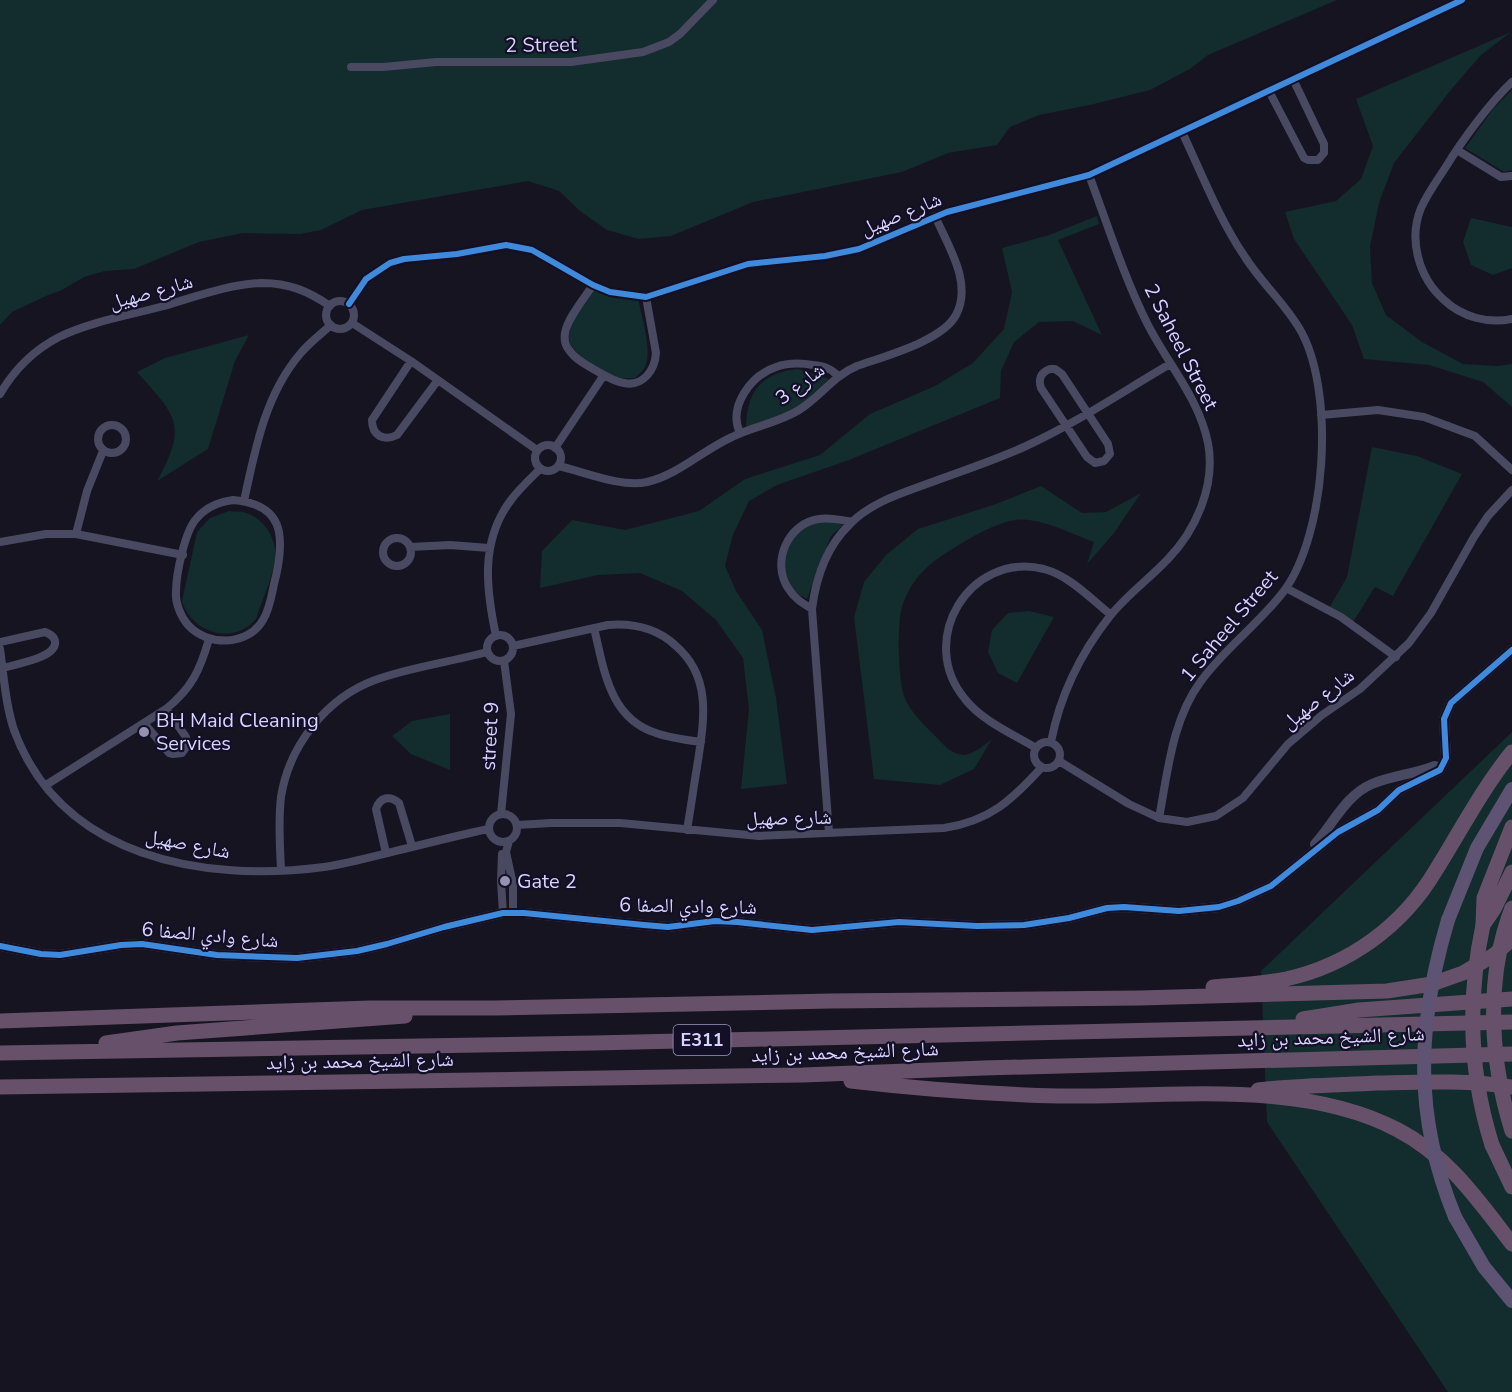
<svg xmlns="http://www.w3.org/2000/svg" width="1512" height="1392" viewBox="0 0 1512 1392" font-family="'Nunito Sans','Noto Naskh Arabic',sans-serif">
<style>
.green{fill:#132c2d}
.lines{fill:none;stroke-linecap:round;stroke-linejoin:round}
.minor{stroke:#4a4962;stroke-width:8}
.tertiary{stroke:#4a4962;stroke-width:10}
.primary{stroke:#5e5373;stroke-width:14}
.motorway{stroke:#67516a;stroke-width:15}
.primary-bridge{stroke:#5e5373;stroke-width:14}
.motorway-bridge{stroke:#67516a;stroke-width:15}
.cycleway-casing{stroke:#130f26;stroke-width:10}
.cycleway{stroke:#408adc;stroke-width:6}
.poi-dot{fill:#9591b1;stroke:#130f26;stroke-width:2}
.labels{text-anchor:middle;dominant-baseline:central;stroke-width:4.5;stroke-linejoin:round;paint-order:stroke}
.shield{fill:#130f26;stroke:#9e99be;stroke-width:1.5}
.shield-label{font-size:18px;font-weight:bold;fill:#d9d4ff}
.street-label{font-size:20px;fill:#d9d4ff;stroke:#130f26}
.poi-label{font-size:20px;fill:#d9d4ff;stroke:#130f26;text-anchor:start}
</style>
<rect width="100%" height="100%" fill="#161421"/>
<path class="green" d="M0 0H1337L1208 55 1190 69 1150 90 1094 104 1039 115 1010 127 997 145 948 153 902 172 753 202 671 236 639 239 607 230 580 211 559 191 528 181 362 210 321 230 300 234 243 233 199 242 134 269 105 271 84 277 62 290 46 296 12 312 0 325Z
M1511 32 1481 55 1450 91 1394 163 1379 203 1370 247 1372 283 1386 315 1422 342 1463 364 1497 366 1512 364V407L1483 382 1429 365 1364 359 1352 325 1294 239 1285 212 1336 201 1361 179 1373 146 1356 99Z
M1512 90V170L1504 172 1465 148 1493 109Z
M1097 216 1099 224 1058 240 1102 335 1073 321 1039 322 1014 342 1001 371 1000 398 849 460 777 485 749 501 733 535 725 566 736 591 762 630 776 698 787 784 741 789 749 709 743 658 716 620 682 591 640 573 598 575 540 588 542 551 572 520 625 530 699 511 745 479 820 455 870 414 935 386 973 363 1004 329 1012 292 1002 248 1049 235Z
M1471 218 1512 227V268L1493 275 1471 265 1463 242Z
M590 287 638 298C641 315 653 351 645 367 643 371 638 375 635 378 629 378 622 379 616 377 604 373 571 353 569 340 567 327 584 299 590 287Z
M249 335 235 361 208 449 157 481C188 425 177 417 137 372L165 358Z
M798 369 829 379 795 410 746 427C747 390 762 373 798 369Z
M1372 447 1417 456 1462 474 1393 596 1375 587 1353 622 1329 608 1347 577Z
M1041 486 1082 513 1106 512 1141 493 1114 533 1087 564 1094 542C1072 534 1037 516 1015 520 996 523 973 536 957 546 931 562 916 573 904 601 896 617 898 678 904 696 910 712 926 727 938 739 945 746 953 755 964 755 974 754 984 745 992 739L974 769 940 785 874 779 854 617 864 582 886 555 918 529 996 504Z
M229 511C233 512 239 511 243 512 264 517 278 540 275 560 272 580 262 600 256 619 234 646 191 633 182 601L197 532 210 518Z
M829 521 843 525 831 536 807 599C802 596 794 593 791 588 776 568 788 534 811 524 816 522 824 522 829 521Z
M1029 611 1054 617 1017 683 998 673 988 652 992 630 1008 613Z
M450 714V770L411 754 392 736 412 721Z
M1512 732V1392H1448L1267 1122 1261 971Z"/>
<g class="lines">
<path class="minor" d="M351 67H383L436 62H571L643 52 669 42 680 34 713 0
M1512 82C1488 105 1470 130 1452 157 1442 174 1429 190 1421 208 1408 240 1419 278 1444 300 1462 317 1488 324 1512 319
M1269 91 1304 158 1308 160H1318L1324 153V144L1293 79
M1457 150 1501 177 1512 176
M593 285C585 297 567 319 565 333 564 339 565 345 569 350 575 359 586 365 595 370 604 375 614 382 624 383 643 387 655 370 656 353L646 297
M326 315a14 14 0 1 1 28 0a14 14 0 1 1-28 0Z
M349 304 366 279 390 263 404 259 457 254 506 245 532 250 593 285 610 292 646 297 748 264 825 256 859 249 947 212 1089 175 1462 0
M352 323 411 361 537 450
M411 361 372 420C372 435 383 442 397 435L438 380
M1050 369H1055L1062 374 1108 444 1110 454 1104 461 1095 463 1087 457 1041 388C1038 379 1041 372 1050 369Z
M0 394C14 370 34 350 59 337 90 322 126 316 160 307 192 298 228 284 262 283 289 283 308 291 330 306
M1321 415 1378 410 1424 417 1475 436 1512 470
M98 439a14 14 0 1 1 28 0a14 14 0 1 1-28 0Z
M740 433C728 407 750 376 776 367 787 363 802 363 813 365 823 366 831 368 838 376
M535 458a13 13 0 1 1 26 0a13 13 0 1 1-26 0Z
M555 448 604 375
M559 466C584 472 622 488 647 482 678 475 703 450 732 437 754 426 778 423 799 410 820 397 833 376 857 366 885 356 942 341 956 315 973 283 948 246 935 216
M233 500C283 504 285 535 276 576 272 590 271 607 263 620 248 646 208 647 188 625 181 617 175 603 176 592 176 574 185 530 197 518 206 507 219 502 233 500Z
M244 501C255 450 265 395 300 354 309 343 321 334 331 325
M76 534 87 491 103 451
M383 552a14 14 0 1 1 28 0a14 14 0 1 1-28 0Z
M0 542 46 534H76L183 555
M410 547 450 545 489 548
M1286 588 1341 617 1396 657
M812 609C802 603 794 598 788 588 771 562 788 523 819 519 830 517 841 520 852 522
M594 628C604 669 609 718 656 733 670 738 686 740 701 742
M487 648a13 13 0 1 1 26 0a13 13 0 1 1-26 0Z
M496 636C486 589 480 541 511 500 519 489 530 479 540 469
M0 642 45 632C50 634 54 636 55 641 58 658 15 664 3 668
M513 646 608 625C634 623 657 628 676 646 712 677 704 720 698 761 694 784 691 807 687 830
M0 649C4 676 5 703 14 730 61 858 204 883 324 867 351 863 378 855 404 849 432 842 460 835 488 829
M144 723 169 753 173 754 182 753 187 746 186 737 166 709
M1034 755a13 13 0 1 1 26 0a13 13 0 1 1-26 0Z
M1051 742C1060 695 1080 654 1110 616 1127 595 1149 579 1168 559 1196 530 1216 485 1208 443 1199 398 1167 363 1147 323 1124 277 1107 223 1089 175
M1036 748C1013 734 982 721 965 699 916 641 969 551 1044 569 1070 576 1091 599 1111 615
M1059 761 1129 804 1159 818 1187 822 1216 816 1243 798 1288 744 1322 715 1360 689 1409 643 1431 613 1474 537 1488 516 1512 490
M46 785 166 709C192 688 200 670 209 639
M489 828a14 14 0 1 1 28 0a14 14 0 1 1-28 0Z
M501 814 511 714 504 661
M1159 818C1168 771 1172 720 1201 681 1225 648 1259 624 1284 591 1326 534 1335 396 1302 333 1287 305 1262 284 1245 257 1219 219 1202 174 1182 132
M517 825 551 823H620L759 836 944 828C990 821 1012 800 1042 767
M829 833 812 609C816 577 826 547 850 524 872 501 906 492 935 481 965 470 995 460 1024 447 1075 424 1122 392 1170 364
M509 841 506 852 513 884V912
M386 853 376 809C380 797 390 795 399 803L412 846
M502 854 501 881 503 913
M281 870C280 846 278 821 281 797 289 746 326 698 375 680 410 667 451 662 487 652"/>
<path class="tertiary" d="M1315 844C1333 824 1346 795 1372 784 1391 776 1414 774 1435 766
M0 946 41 954 60 955 121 945 142 944 217 955 297 958 357 951 387 944 444 927 503 913H524L644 925 668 927 715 921 737 922 812 930 899 922 977 926 1024 925 1069 918 1107 908 1124 907 1179 911 1219 907 1238 901 1271 886 1338 832 1378 810 1399 790 1440 770 1446 758 1444 719 1451 703 1512 650"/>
<path class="primary" d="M1448 920 1477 848 1512 789
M1455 1217 1484 1267 1512 1301"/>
<path class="motorway" d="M1483 925 1484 898 1512 827
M1483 925 1494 909 1512 872
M1213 987C1237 985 1262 984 1286 979 1349 965 1403 926 1436 870 1461 830 1482 789 1512 752
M1303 1019 1359 1010 1512 999
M0 1021 370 1008H495L831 1001 1140 998 1387 991 1432 984 1463 973 1494 955 1512 939
M106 1043 177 1033 405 1016
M0 1053 594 1043 1512 1022
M851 1081C919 1089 989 1094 1059 1096 1166 1098 1300 1078 1398 1130 1448 1156 1478 1200 1512 1244
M0 1087 803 1075 984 1068 1512 1054
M1258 1090C1298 1085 1338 1085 1378 1083 1423 1082 1467 1080 1512 1087
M1492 1145 1512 1187"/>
<path class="primary-bridge" d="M1448 920C1417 1024 1413 1115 1455 1217"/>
<path class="motorway-bridge" d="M1512 908C1485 978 1490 1061 1512 1131
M1483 925C1467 1000 1469 1072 1492 1145"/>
<g class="cycleway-casing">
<path id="cycleway" d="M349 304 366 279 390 263 404 259 457 254 506 245 532 250 593 285 610 292 646 297 748 264 825 256 859 249 947 212 1089 175 1462 0
M0 946 41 954 60 955 121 945 142 944 217 955 297 958 357 951 387 944 444 927 503 913H524L644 925 668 927 715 921 737 922 812 930 899 922 977 926 1024 925 1069 918 1107 908 1124 907 1179 911 1219 907 1238 901 1271 886 1338 832 1378 810 1399 790 1440 770 1446 758 1444 719 1451 703 1512 650"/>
</g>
<use href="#cycleway" class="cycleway"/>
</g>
<g class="poi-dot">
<circle cx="144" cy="732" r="6"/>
<circle cx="505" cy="881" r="6"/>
</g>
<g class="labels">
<rect class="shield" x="673.5" y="1025" width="57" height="30" rx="4.5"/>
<g class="shield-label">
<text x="702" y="1040">E311</text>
</g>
<g class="street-label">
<text transform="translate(541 45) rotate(-1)">2 Street</text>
<text transform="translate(901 214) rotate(-22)">شارع صهيل</text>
<text transform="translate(151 292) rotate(-15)">شارع صهيل</text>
<text transform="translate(1181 347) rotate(63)">2 Saheel Street</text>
<text transform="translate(800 384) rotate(-37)">3 شارع</text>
<text transform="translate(1229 626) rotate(-50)">1 Saheel Street</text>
<text transform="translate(1318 699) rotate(-38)">شارع صهيل</text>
<text transform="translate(490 736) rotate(-87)">street 9</text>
<text transform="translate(789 818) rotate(-1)">شارع صهيل</text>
<text transform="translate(188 844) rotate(11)">شارع صهيل</text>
<text transform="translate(688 906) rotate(1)">شارع وادي الصفا 6</text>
<text transform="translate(210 935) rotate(5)">شارع وادي الصفا 6</text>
<text transform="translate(1331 1037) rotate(-2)">شارع الشيخ محمد بن زايد</text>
<text transform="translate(845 1052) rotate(-2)">شارع الشيخ محمد بن زايد</text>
<text transform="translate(360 1061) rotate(-1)">شارع الشيخ محمد بن زايد</text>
</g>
<g class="poi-label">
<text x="156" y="720">BH Maid Cleaning<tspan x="156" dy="23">Services</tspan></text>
<text x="517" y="881">Gate 2</text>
</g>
</g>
</svg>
